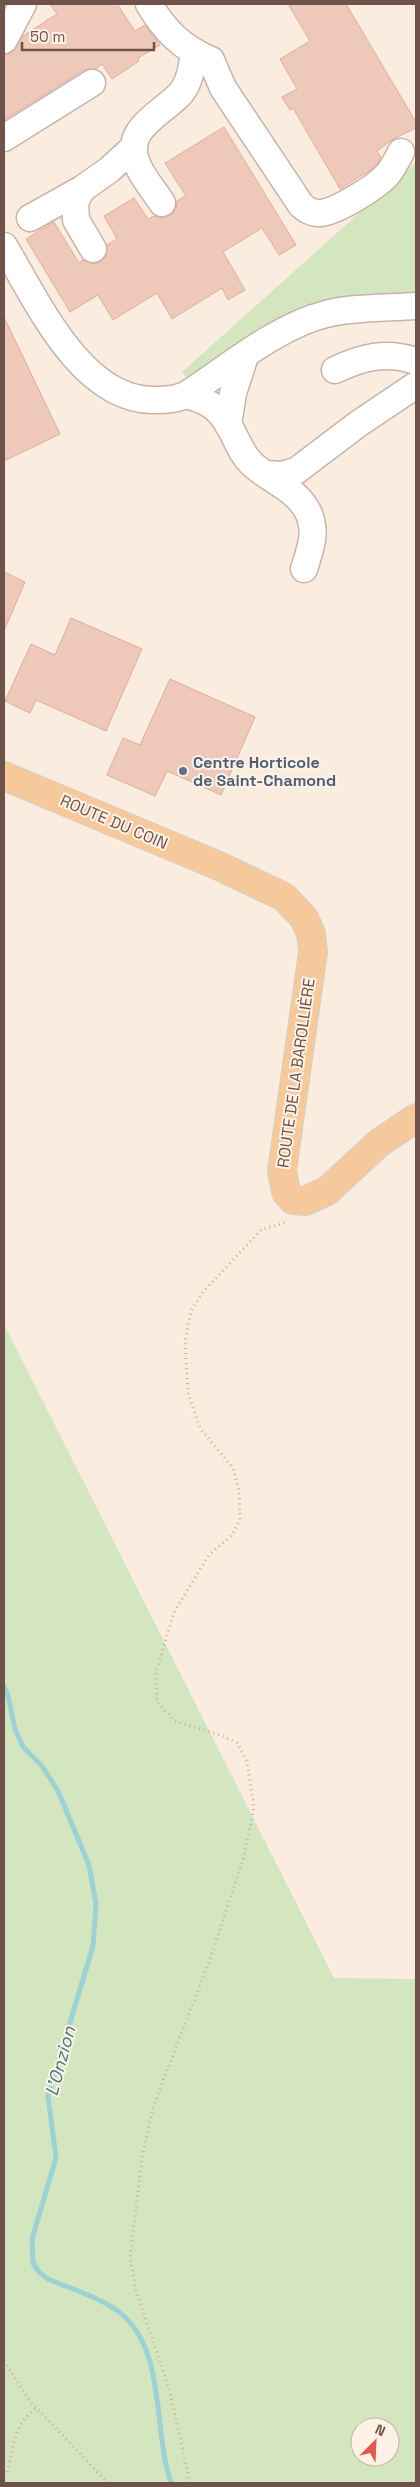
<svg xmlns="http://www.w3.org/2000/svg" width="420" height="2487" viewBox="0 0 420 2487" font-family="'Space Grotesk',sans-serif">
<style>
.green{fill:#d4e6c0;fill-rule:evenodd}
.lines{fill:none;stroke-linecap:round;stroke-linejoin:round}
.stream{stroke:#9dd1d3;stroke-width:5}
.building{fill:#eec8b9;stroke:#dfad9b}
.minor-casing{stroke:#c9b3a8;stroke-width:29}
.major-casing{stroke:#d7cfcc;stroke-width:30}
.path{stroke:#d2ab9d;stroke-width:3;stroke-dasharray:1 4;stroke-linecap:butt}
.minor{stroke:#fff;stroke-width:26}
.major{stroke:#f5c99c;stroke-width:28}
.service-dot{fill:#5c6f8a;stroke:#fef1e5;stroke-width:2}
.labels{text-anchor:middle;dominant-baseline:central;stroke-width:4;stroke-linejoin:round;paint-order:stroke}
.service-label{font-size:16px;font-weight:bold;fill:#4e5e75;stroke:#fef1e5;text-anchor:start}
.street-label{font-size:16px;fill:#6f5249;stroke:#fef1e5}
.water-label{font-size:18px;font-style:italic;fill:#42787b;stroke:#fef1e5}
</style>
<rect width="100%" height="100%" fill="#faede0"/>
<path class="green" d="M416 162V296L328 306 187 380 182 372Z
M4 1324 334 1978 416 1979V2483H4ZM360 2427H390V2457H360Z"/>
<g class="lines">
<path class="stream" d="M4 1686 8 1696 15 1729 23 1747 42 1766 58 1791 89 1865 96 1904 93 1946 48 2096 56 2158 32 2239 33 2263 39 2272 48 2279C69 2288 96 2296 115 2309 168 2345 152 2429 171 2483"/>
</g>
<path class="building" d="M50 4H117L135 31 145 25 160 45 138 58 139 61 112 79 102 64 96 69 84 70 4 120V55L12 52 23 36 57 14Z
M288 4H346L416 122V128L393 139 377 151 381 158 372 169 340 189 293 108 290 110 282 97 297 89 280 59 310 41Z
M224 127 296 245 279 255 262 228 223 252 245 290 228 300 222 288 172 319 157 293 113 320 98 295 70 312 26 239 54 222 79 263 83 260 93 264 100 262 106 256 107 245 117 239 104 216 134 198 148 219 154 216 162 218 171 215 176 209 177 201 186 196 165 163Z
M4 317 60 434 4 461Z
M4 572 25 582 4 631Z
M71 618 142 649 106 731 36 700 30 713 5 701 31 644 55 655Z
M170 679 255 717 221 795 167 771 155 796 107 775 123 738 140 745Z"/>
<g class="lines">
<g class="minor-casing">
<path id="minor" d="M149 4C165 31 182 48 211 60L223 88 301 205C307 210 311 213 319 213 335 213 376 187 387 175 393 168 397 160 401 152
M4 40 23 4
M4 138 92 83
M162 203C154 190 141 176 136 161 124 128 163 113 181 93 190 82 192 66 194 53
M30 218 82 189
M4 246C37 300 80 399 152 400 164 400 178 400 189 393 230 366 278 326 326 314 351 307 389 308 416 306
M93 249 76 220 75 202 82 189 109 170 133 148
M335 370C362 357 386 351 416 361
M186 395C198 398 211 403 219 412 234 427 237 450 252 464 270 481 298 489 309 514 317 533 310 550 304 569
M228 425 233 393 245 356
M266 474 281 475 296 471 358 424 416 385"/>
</g>
<g class="major-casing">
<path id="major" d="M4 776 219 866 284 897 304 918 311 933 313 952 282 1171 286 1192 293 1200 305 1201 327 1191 379 1143 416 1118"/>
</g>
<path class="path" d="M4 2361 30 2401 108 2483
M4 2476 7 2471C14 2445 14 2425 36 2408
M190 2483 171 2396 136 2290 130 2257 142 2158 153 2107 213 1951 243 1860 254 1807 247 1762 237 1743 220 1735 175 1721 157 1702 156 1672 174 1612 209 1555 233 1534 240 1520 239 1491 233 1468 200 1428 188 1393 185 1342 191 1311 203 1292 262 1229 282 1224 287 1219"/>
<use href="#minor" class="minor"/>
<use href="#major" class="major"/>
</g>
<circle class="service-dot" cx="183" cy="771" r="5"/>
<g class="labels">
<g class="service-label">
<text x="193" y="762">Centre Horticole<tspan x="193" dy="18">de Saint-Chamond</tspan></text>
</g>
<g class="street-label">
<text transform="translate(114 822) rotate(23)">ROUTE DU COIN</text>
<text transform="translate(296 1073) rotate(-82)">ROUTE DE LA BAROLLIÈRE</text>
</g>
<g class="water-label">
<text transform="translate(60 2061) rotate(-75)">L'Onzion</text>
</g>
</g>
<rect width="420" height="2487" fill="none" stroke="#6f5249" stroke-width="10"/>
<g transform="translate(375 2442) rotate(24)"><circle r="24" fill="#fef1e5" stroke="#c5b1a7"/>
<path d="M0-4L9 19L0 12L-9 19Z" fill="#dd5b4c"/>
<text y="-8" font-size="14" font-weight="bold" text-anchor="middle" fill="#6f5249">N</text>
</g>
<path d="M22 42v8h132v-8" fill="none" stroke="#6f5249" stroke-width="2.5"/>
<text x="30" y="42" font-size="15" fill="#6f5249" stroke="#fef1e5" stroke-width="4" paint-order="stroke">50 m</text>
</svg>
